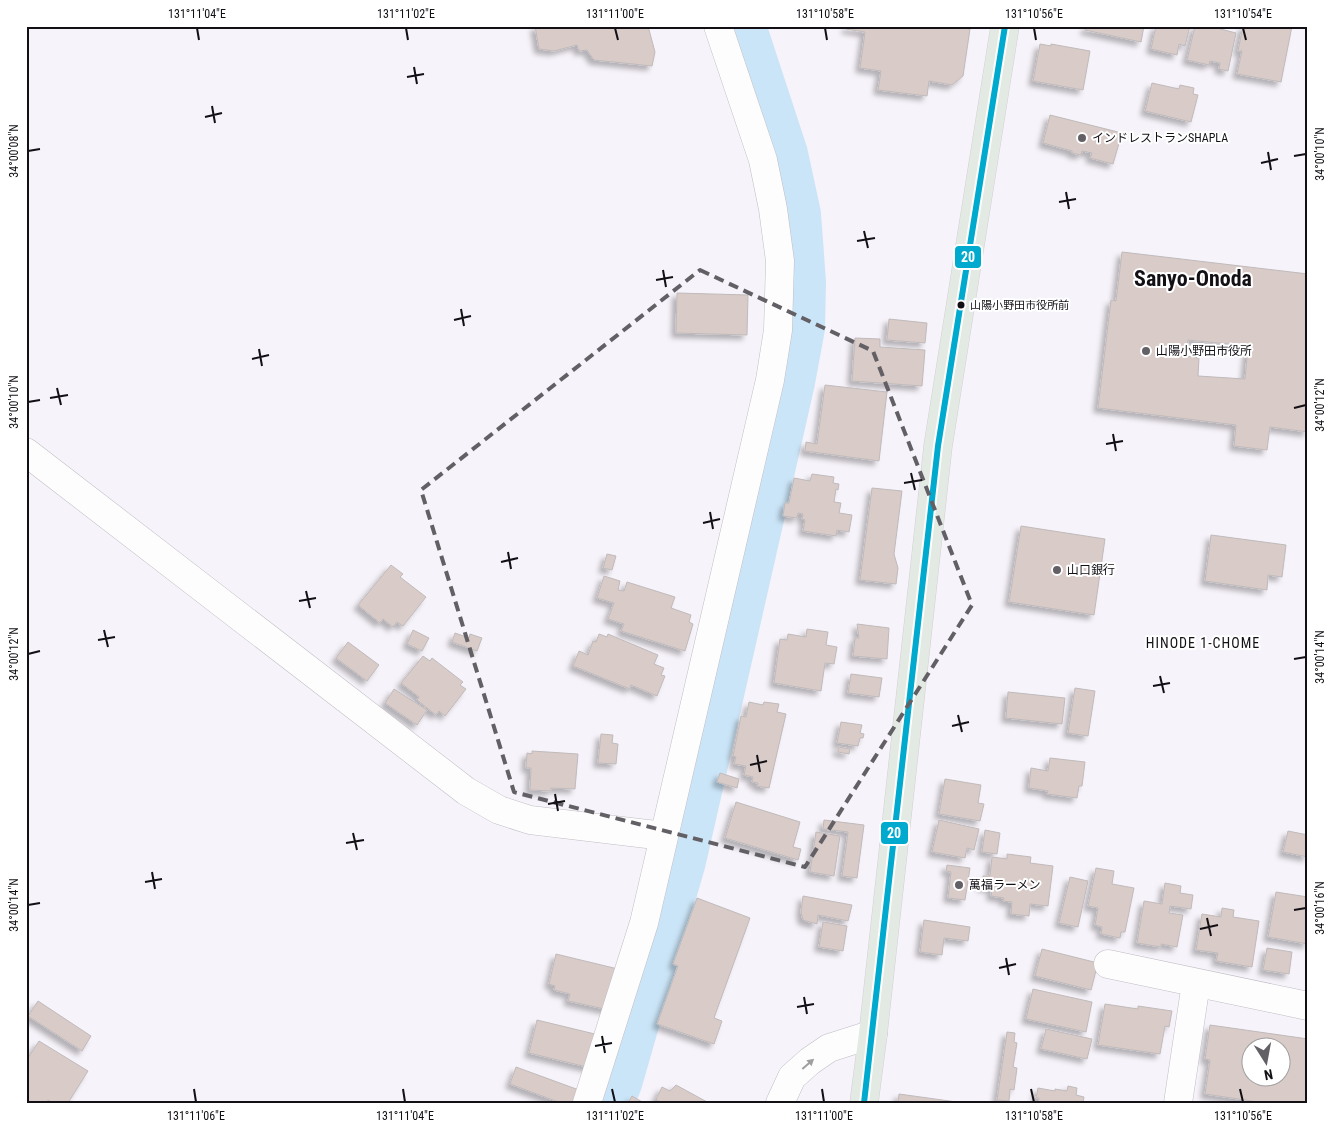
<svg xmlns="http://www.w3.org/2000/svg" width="1334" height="1129" viewBox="0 0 1334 1129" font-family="'Roboto Condensed','Noto Sans JP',sans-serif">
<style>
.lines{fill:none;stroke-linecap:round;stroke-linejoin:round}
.river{stroke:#cbe5f8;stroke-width:48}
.building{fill:#d9cbc7;stroke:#bfbabb;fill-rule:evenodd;filter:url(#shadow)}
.minor-casing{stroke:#c0bdc3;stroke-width:29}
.major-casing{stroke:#d1d0d3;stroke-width:29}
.minor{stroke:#fefdfe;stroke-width:28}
.major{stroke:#e3eae3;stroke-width:28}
.bus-1-casing{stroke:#fff;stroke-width:10}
.bus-1{stroke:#00a9ce;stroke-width:6}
.oneway{fill:#a09ea1}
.marked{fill:none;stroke:#625f65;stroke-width:4;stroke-dasharray:10 6;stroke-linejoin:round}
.ticks{fill:none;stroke:#120f15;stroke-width:2}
.poi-dot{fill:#625f65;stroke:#fff;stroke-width:2}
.bus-dot{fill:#120f15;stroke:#fff;stroke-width:2}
.labels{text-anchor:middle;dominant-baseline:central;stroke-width:4;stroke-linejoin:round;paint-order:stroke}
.bus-label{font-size:11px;fill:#120f15;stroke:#fff;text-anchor:start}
.poi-label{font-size:12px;fill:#120f15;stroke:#fff;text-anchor:start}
.neighbourhood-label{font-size:14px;letter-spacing:1px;fill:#120f15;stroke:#fff}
.town-label{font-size:22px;font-weight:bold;fill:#120f15;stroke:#fff}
.line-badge{stroke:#fff;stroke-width:2}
.badge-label{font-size:14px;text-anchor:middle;font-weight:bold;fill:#fff}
.neatline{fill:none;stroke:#120f15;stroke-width:2}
.ticks-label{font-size:12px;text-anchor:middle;fill:#120f15}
</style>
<defs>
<filter id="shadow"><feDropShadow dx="-4.5" dy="4.5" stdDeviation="2.5" flood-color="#0004"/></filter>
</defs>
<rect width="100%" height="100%" fill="#f7f3fa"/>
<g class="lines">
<path class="river" d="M609 1103 618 1083 682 861 791 382 801 328 802 282 797 214 784 154 742 26"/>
</g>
<path class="building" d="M535 26H648L655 52 652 66 594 60 587 50 579 51 577 45 554 51 539 49Z
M847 26H949L970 29 963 76 952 85 929 81 927 96 878 90 881 71 860 68 865 32 846 29Z
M1086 26H1144L1141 42 1085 30Z
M1156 26H1190L1185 46 1179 44 1177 55 1151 49Z
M1195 26H1209L1236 33 1228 71 1219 69 1220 63 1210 61 1209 65 1187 60Z
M1243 26H1292L1281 82 1237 74 1242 51H1238Z
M1040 44 1051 46V44L1090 51 1083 90 1033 81Z
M1152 83 1179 89 1180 85 1194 88 1193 94 1198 95 1191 122 1145 111Z
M1050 115 1122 133 1113 164 1090 158 1092 153 1082 151 1081 155 1072 153V151L1043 143Z
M1122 252 1308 274V432L1270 427 1267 450 1234 446 1236 425 1098 408 1111 300 1116 301ZM1188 340 1248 346 1245 379 1198 376 1199 358 1186 356Z
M677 293 748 295 747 335 676 333Z
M889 319 927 323 925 343 887 340Z
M855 338 880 339V347L925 350 922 386 852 381Z
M825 385 887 392 879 461 805 451 806 442 817 444Z
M812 474 834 477 833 483 839 484 838 490 836 489 834 502 841 503 839 513 852 515 849 532 837 530 836 536 803 531 805 520 802 519 803 514 798 513 797 518 783 516 785 503H789L794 478 810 481Z
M872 488 902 491 894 554 898 568 896 584 860 580Z
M1021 526 1105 539 1094 615 1009 602Z
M1211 535 1286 545 1282 577 1268 575 1267 590 1205 581Z
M607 554 616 556 612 570 603 568Z
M391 565 403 574 400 577 426 597 403 626 397 622 393 627 383 619 380 623 358 605Z
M604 576 620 581 618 590 624 591 627 582 675 597 671 608 691 615 689 622 693 624 685 651 621 631 624 624 608 619 614 603 597 598Z
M857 624 889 628 887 659 853 656 855 638H859Z
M807 629 828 632 826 645 837 647 834 664 825 663 821 691 774 683 780 639 787 640 788 634 806 637Z
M413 630 429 638 422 651 407 644Z
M455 633 469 638 470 634 482 638 477 651 452 642Z
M599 634 607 637 608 634 658 655 654 664 664 668 661 675 665 676 657 696 631 685 630 689 573 666 579 651 588 655 593 641 596 642Z
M348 642 379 665 367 681 336 658Z
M423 656 430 661 432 658 463 682 460 685 466 689 445 716 439 711 436 715 417 700 419 697 401 683Z
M851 674 882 678 879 697 848 693Z
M1075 688 1095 691 1088 736 1068 733Z
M394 689 427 710 417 725 385 703Z
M1008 692 1065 698 1062 724 1006 718Z
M749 702 763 705 764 702 779 704 777 712 786 714 769 788 757 786 758 783 752 782 753 777 744 775 746 766 734 764 736 757 733 756 741 716 746 717Z
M841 722 862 725 860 733 864 734 863 738H860L858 746 837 743Z
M601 734 613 735 612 743 618 744 616 764 598 763Z
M838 747 850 749 849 754 838 752Z
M532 751 578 754 575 789 551 788V791L530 790 531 768H526L527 753 532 754Z
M1050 758 1085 762 1082 786H1079L1077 798 1047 794 1048 791 1029 788 1031 768 1048 771Z
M720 773 739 779 737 788 717 782Z
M945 779 981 785 978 803 984 804 980 821 939 814Z
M736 802 800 822 793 847 801 849 798 860 725 838Z
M824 820 864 825 857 878 842 876 848 832 823 829Z
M939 820 979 829 974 850 967 848 965 858 932 852Z
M985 830 1000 833 997 854 982 852Z
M1288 831 1308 835V857L1283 852Z
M816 832 840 836 834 876 810 872Z
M1007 854 1031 857 1030 863 1053 866 1048 906 1030 904 1029 916 1011 914 1012 902 1003 901 1004 898 991 896 992 888 982 887 983 876H990L992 857 1007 859Z
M947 865 970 868 965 900 948 898 951 872 946 871Z
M1096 868 1114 871 1112 884 1134 888 1125 932H1121L1120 938 1101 934 1102 927 1095 925 1098 908 1088 906Z
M1070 877 1088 881 1078 927 1059 923Z
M1165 883 1181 886 1180 893 1193 895 1191 909 1170 906 1169 913 1183 915 1177 947 1161 944V947L1137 943 1144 901 1162 904Z
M1276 892 1308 897V944L1268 937Z
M803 896 852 905 848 921 818 915 817 924 803 920 801 912Z
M697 898 750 918 714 1018 722 1021 714 1044 657 1024 678 966 673 964Z
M1222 908 1234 910 1233 917 1259 921 1252 967 1216 961 1218 953 1196 950 1202 914 1221 917Z
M924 920 970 927 968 941 944 938 942 955 920 952Z
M823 922 847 926 843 951 819 947Z
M1267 948 1292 952 1289 974 1263 970Z
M1042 949 1098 963 1091 990 1035 976Z
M556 954 618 969 609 1010 568 1001 570 994 554 990 555 986 549 984Z
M1033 989 1092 1002 1086 1032 1026 1019Z
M38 1001 91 1036 82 1051 28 1016Z
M1105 1004 1138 1009V1006L1172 1011 1169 1027 1165 1026 1160 1054 1098 1045Z
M537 1020 599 1035 591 1068 529 1053Z
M1210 1025 1308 1039V1103H1265L1205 1094 1210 1060 1205 1059ZM1252 1046H1282V1076H1252Z
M1046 1029 1092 1039 1087 1059 1041 1049Z
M1007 1032 1015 1033 1014 1042 1017 1043 1013 1067 1017 1068 1014 1090 1010 1089 1009 1101 997 1100Z
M39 1041 88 1071 68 1103H53L48 1100 47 1103H26V1061Z
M516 1067 579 1090 574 1103H561L510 1084Z
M676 1085 709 1103H661L656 1099 662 1087 670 1091Z
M1068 1086 1077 1088 1076 1095 1084 1097 1083 1103H1038L1039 1098H1036L1038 1088 1055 1091V1089L1067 1091Z
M899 1094 964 1103H898Z
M632 1096 644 1103H628Z"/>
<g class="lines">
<g class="minor-casing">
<path id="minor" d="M26 452 466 791 499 810 530 820 664 836
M1108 964 1308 1006
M587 1103 644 923 770 380 778 330 780 261 773 209 763 160 718 26
M780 1103 792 1077 810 1061 829 1048 873 1034
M1178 1103 1196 983"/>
</g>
<g class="major-casing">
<path id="major" d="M864 1103 873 1034 938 446 1005 26"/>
</g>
<use href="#minor" class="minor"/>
<use href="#major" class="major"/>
<g class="bus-1-casing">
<path id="bus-1" d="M864 1103 938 446 1005 26"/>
</g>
<use href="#bus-1" class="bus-1"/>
</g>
<defs><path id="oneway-solid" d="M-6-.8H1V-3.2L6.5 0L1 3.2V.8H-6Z" transform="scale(1.25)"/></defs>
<use class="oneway" href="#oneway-solid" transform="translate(808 1064) rotate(-41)"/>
<path class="marked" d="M700 270 873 351 972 605 805 867 514 792 421 490Z"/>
<path class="ticks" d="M197 28 199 40M406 28 408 40M615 28 618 40M825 28 827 40M1034 28 1036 40M1243 28 1246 40M414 67 417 84M407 77 424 74M212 106 215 123M205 117 222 113M28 151 40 149M1268 152 1271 170M1294 156 1306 154M1261 163 1278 159M1066 192 1069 209M1059 202 1076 199M864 231 868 248M857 241 875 238M663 270 666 287M656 280 673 277M461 309 464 326M454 320 471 316M259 349 262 366M252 359 269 355M57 388 61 405M50 398 68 395M28 402 40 400M1294 408 1306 405M1113 434 1116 451M1106 444 1123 441M911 473 915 490M904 483 922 480M710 512 713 529M703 523 720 519M508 552 511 569M501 562 518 558M306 591 310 608M299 601 316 598M104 630 108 647M98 640 115 637M28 654 40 651M1294 659 1306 657M1160 676 1164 693M1153 686 1170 683M958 715 962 732M952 726 969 722M757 755 760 772M750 765 767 761M555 794 558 811M548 804 565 801M353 833 357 850M346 843 364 840M152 872 155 889M145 882 162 879M28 905 40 903M1294 910 1306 908M1207 918 1211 936M1200 929 1218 925M1006 958 1009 975M999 968 1016 964M804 997 807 1014M797 1007 814 1004M602 1036 605 1053M595 1046 612 1043M194 1089 196 1102M403 1089 405 1102M612 1089 615 1102M822 1089 824 1102M1031 1089 1034 1102M1240 1089 1243 1102"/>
<g class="poi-dot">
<circle cx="1082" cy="138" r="5"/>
<circle cx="1146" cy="351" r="5"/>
<circle cx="1057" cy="570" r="5"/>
<circle cx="959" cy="885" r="5"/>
</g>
<circle class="bus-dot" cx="961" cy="305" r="4.5"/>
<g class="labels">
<g class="bus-label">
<text x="970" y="305">山陽小野田市役所前</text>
</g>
<g class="poi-label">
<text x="1092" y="138">インドレストランSHAPLA</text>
<text x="1156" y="351">山陽小野田市役所</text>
<text x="1067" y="570">山口銀行</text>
<text x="969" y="885">萬福ラーメン</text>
</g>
<g class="neighbourhood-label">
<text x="1203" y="643">HINODE 1-CHOME</text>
</g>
<g class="town-label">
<text x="1193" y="278">Sanyo-Onoda</text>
</g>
</g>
<g class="line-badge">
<rect x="954" y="245" width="28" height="24" rx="5" fill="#00a9ce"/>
<rect x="880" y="821" width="29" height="24" rx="5" fill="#00a9ce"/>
</g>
<g class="badge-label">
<text x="968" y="262">20</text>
<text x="894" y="838">20</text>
</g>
<rect width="1334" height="1129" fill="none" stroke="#ffffff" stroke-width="55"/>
<g transform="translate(1266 1062) rotate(169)"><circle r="24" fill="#ffffff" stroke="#a09fa1"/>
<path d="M0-4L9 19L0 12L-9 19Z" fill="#625f65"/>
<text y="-8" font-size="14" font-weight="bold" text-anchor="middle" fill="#120f15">N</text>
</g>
<rect x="28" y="28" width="1278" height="1074" class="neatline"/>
<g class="ticks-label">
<text x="197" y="18">131°11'04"E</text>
<text x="406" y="18">131°11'02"E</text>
<text x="615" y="18">131°11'00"E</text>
<text x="825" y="18">131°10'58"E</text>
<text x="1034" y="18">131°10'56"E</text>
<text x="1243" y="18">131°10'54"E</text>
<text transform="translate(14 151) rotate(-90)" y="4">34°00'08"N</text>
<text transform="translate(1320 154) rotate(-90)" y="4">34°00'10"N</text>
<text transform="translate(14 402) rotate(-90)" y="4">34°00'10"N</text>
<text transform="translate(1320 405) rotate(-90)" y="4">34°00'12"N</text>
<text transform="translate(14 654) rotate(-90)" y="4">34°00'12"N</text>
<text transform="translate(1320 657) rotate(-90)" y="4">34°00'14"N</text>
<text transform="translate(14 905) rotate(-90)" y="4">34°00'14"N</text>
<text transform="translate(1320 908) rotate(-90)" y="4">34°00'16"N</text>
<text x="196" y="1120">131°11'06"E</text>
<text x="405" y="1120">131°11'04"E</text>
<text x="615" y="1120">131°11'02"E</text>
<text x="824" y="1120">131°11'00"E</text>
<text x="1034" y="1120">131°10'58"E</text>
<text x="1243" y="1120">131°10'56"E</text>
</g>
</svg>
